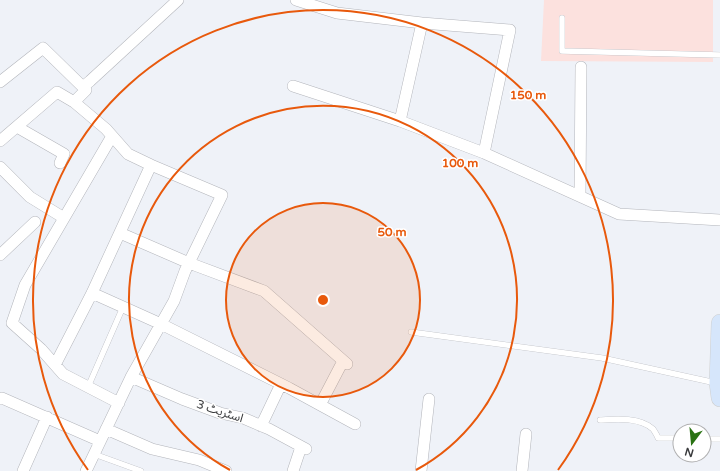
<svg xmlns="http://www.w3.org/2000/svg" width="720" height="471" viewBox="0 0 720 471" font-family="'Varela Round','Noto Sans Arabic',sans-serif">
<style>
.education{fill:#fce1de}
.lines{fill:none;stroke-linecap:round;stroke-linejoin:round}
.lane-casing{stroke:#b3b5bb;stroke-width:6}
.street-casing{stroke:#b3b5bb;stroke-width:12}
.primary-casing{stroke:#cfd0d0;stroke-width:18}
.lane{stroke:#fff;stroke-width:5.5}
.street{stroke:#fff;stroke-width:11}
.primary{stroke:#d6e6fb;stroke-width:17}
.ring{fill:none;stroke:#e8590c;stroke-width:2}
.labels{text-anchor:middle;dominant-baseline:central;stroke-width:3;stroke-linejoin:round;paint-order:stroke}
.street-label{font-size:12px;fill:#393a3c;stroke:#fff}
.centre{fill:#e8590c;stroke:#fff;stroke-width:2}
.ring-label{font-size:12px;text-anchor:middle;font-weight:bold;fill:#e8590c;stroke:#fff;stroke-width:3;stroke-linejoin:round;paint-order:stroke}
</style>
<rect width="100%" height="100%" fill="#eff2f8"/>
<path class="education" d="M544 0H713V62L541 61Z"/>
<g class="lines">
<g class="lane-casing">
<path id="lane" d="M562 18V51L720 55
M411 332 602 358 716 383
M88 387 123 307
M600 420C616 419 640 417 653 429 655 432 657 435 658 438H680
M704 439H720
M94 454 141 471"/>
</g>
<g class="street-casing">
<path id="street" d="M296 0 337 13 422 23 510 30 484 153
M0 82 43 48 86 90 74 102
M293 86 400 121 484 153 619 214 720 220
M83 87 90 81 178 0
M400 121 422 23
M17 127 64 154 60 163
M112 136 25 285 12 323 41 349 63 374 119 403
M0 141 57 92 74 102 106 129 128 154 151 165
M0 167 30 197 64 218
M580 196 581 67
M120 233 189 263 264 291 347 364
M0 255 35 222
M92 293 161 324 289 388 355 424
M55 365 92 293 151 165 222 195 185 271 174 301 131 377 86 471
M131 377 182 399 220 413 243 418 269 429 306 449
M0 399 2 398 100 441
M320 405 343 361
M261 426 281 384
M106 429 152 449 199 460 226 471
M23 471 47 417
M293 471 301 447
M421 471 429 399
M522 471 526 434"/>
</g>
<g class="primary-casing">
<path id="primary" d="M720 323 718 383 720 398"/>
</g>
<use href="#lane" class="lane"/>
<use href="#street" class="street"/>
<use href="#primary" class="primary"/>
</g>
<circle cx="323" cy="300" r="97" fill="#e8590c" fill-opacity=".12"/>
<g class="ring">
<circle cx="323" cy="300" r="97"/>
<path d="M230 470A194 194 0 1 1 416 470"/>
<path d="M88 470A290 290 0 1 1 558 470"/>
</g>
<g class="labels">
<g class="street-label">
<text transform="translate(220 411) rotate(18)">اسٹریٹ 3</text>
</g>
</g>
<circle cx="323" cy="300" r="6" class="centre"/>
<g class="ring-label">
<text x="528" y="99">150 m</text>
<text x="460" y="167">100 m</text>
<text x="392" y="236">50 m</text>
</g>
<g transform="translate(692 443) rotate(196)"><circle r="19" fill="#ffffff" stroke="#b0b0b1"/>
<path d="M0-3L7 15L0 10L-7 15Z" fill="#297213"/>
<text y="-6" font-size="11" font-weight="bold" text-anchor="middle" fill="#393a3c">N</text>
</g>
</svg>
